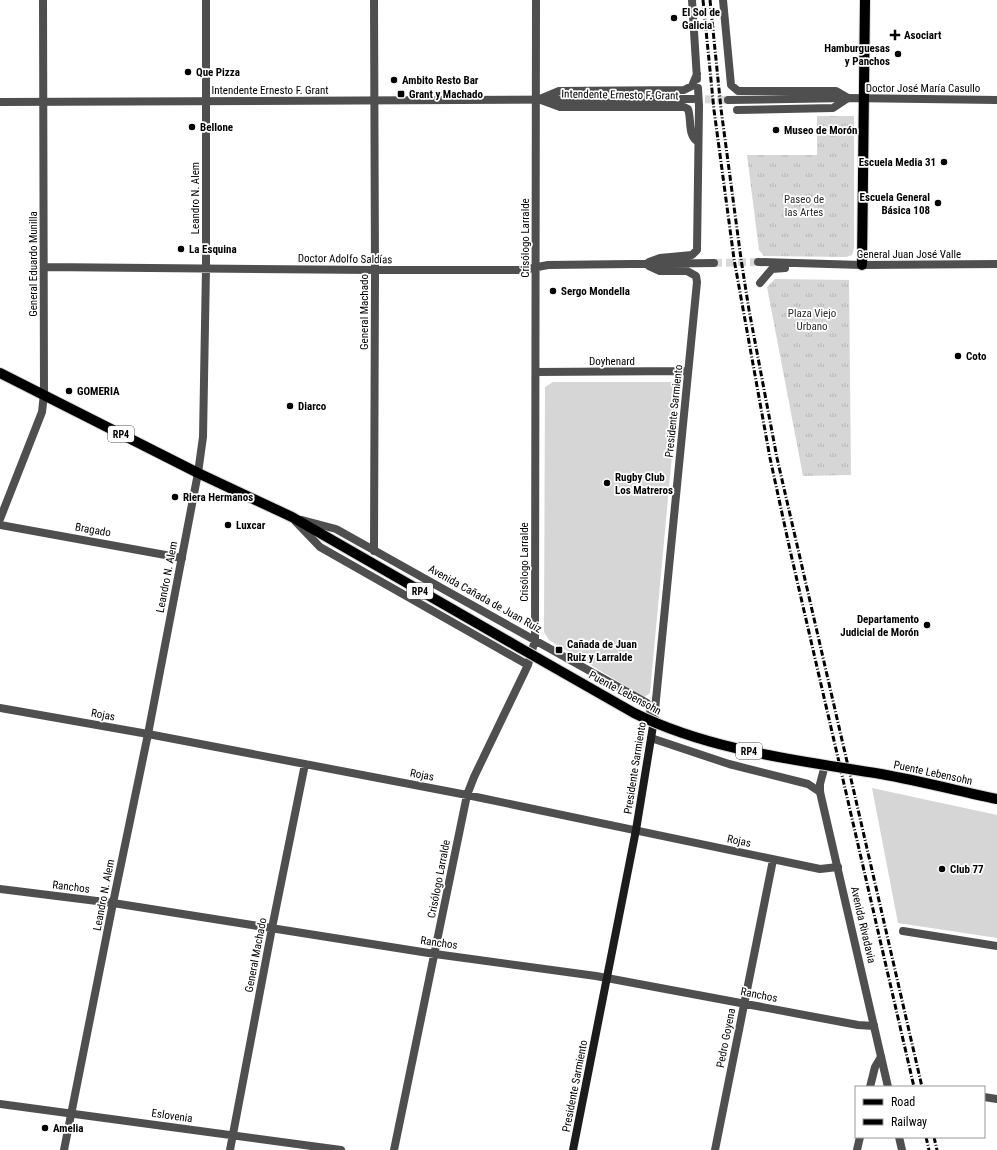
<svg xmlns="http://www.w3.org/2000/svg" width="997" height="1150" viewBox="0 0 997 1150" font-family="'Roboto Condensed',sans-serif">
<style>
.grass{fill:url(#grass-tufts)}
.pitch{fill:#d6d6d6}
.lines{fill:none;stroke-linecap:round;stroke-linejoin:round}
.minor-tunnel{stroke:#d9d9d9;stroke-width:8;stroke-dasharray:8 4;stroke-linecap:butt}
.tertiary-tunnel{stroke:#d9d9d9;stroke-width:8;stroke-dasharray:8 4;stroke-linecap:butt}
.primary-casing{stroke:#dbdbdb;stroke-width:12}
.minor{stroke:#4f4f4f;stroke-width:8}
.tertiary{stroke:#4f4f4f;stroke-width:8}
.secondary{stroke:#1c1c1c;stroke-width:8}
.primary{stroke:#000;stroke-width:10}
.rail{stroke:#000;stroke-width:3;stroke-dasharray:6 2 1 2;stroke-linecap:butt}
.primary-bridge-casing{stroke:#dbdbdb;stroke-width:12;stroke-linecap:butt}
.minor-bridge{stroke:#4f4f4f;stroke-width:8}
.primary-bridge{stroke:#000;stroke-width:10}
.poi-dot{fill:#000;stroke:#fff;stroke-width:1.5}
.labels{text-anchor:middle;dominant-baseline:central;stroke-width:3.5;stroke-linejoin:round;paint-order:stroke}
.shield{fill:#fff;stroke:#4c4c4c;stroke-width:1}
.shield-label{font-size:10px;font-weight:bold;fill:#000}
.poi-label{font-size:11px;font-weight:bold;fill:#000;stroke:#fff;text-anchor:start}
.street-label{font-size:11px;fill:#000;stroke:#fff}
.park-label{font-size:11px;fill:#2d2d2d;stroke:#fff}
</style>
<defs>
<pattern id="grass-tufts" width="24" height="20" patternUnits="userSpaceOnUse"><rect width="24" height="20" fill="#d6d6d6"/><path d="M3 7l-1-3M5 7V3M7 7l1-3M15 17l-1-3M17 17v-4M19 17l1-3" fill="none" stroke="#b6b6b6"/></pattern>
</defs>
<rect width="100%" height="100%" fill="#fff"/>
<path class="grass" d="M817 116H854V248L852 255 846 257 764 256 759 250 747 155H817Z
M775 279 849 280 851 475 803 476 767 287Z"/>
<path class="pitch" d="M553 382H673L678 390 650 693 644 697 549 640 544 632 545 387Z
M872 788 997 815V938L898 923Z"/>
<g class="lines">
<path class="minor-tunnel" d="M714 263 758 262"/>
<path class="tertiary-tunnel" d="M693 99 728 100"/>
<g class="primary-casing">
<path id="primary" d="M862 265 865 0
M0 373 198 473 292 517 520 648"/>
</g>
<path class="minor" d="M374 0 375 270 374 551
M692 0 697 79
M723 0 731 85 738 91H836L848 98 833 108 737 110
M540 99 559 91 684 90 692 86 697 74
M541 100 560 107H684L688 109C692 120 687 135 698 142
M649 262 660 258 692 255 697 250 699 106
M758 262 862 265
M649 266 660 271H687L696 276 697 282 654 720
M44 267 375 270H522L548 265 714 263
M760 283 772 269 785 268
M536 372 688 371
M198 473 203 437 206 268V0
M0 519 42 412 44 394 43 0
M302 520 336 529 647 703 653 717
M296 522 320 547 528 665
M0 525 182 558
M0 708 148 734 467 795 820 869 838 867
M651 738 729 764 808 784 820 792
M0 889 113 903 435 954 596 976 858 1025 874 1026
M903 931 997 946
M870 1087 875 1067 881 1057
M984 1097 997 1099
M0 1104 341 1150
M230 1150 272 928 305 764
M394 1150 467 795 474 777 528 665 535 640 536 0
M715 1150 773 860
M857 1150 860 1137"/>
<path class="tertiary" d="M728 100 848 98 997 100
M0 102 693 99
M862 265 997 264
M824 769 820 784V792L888 1087
M899 1137 902 1150
M64 1150 113 903 148 734 198 473"/>
<path class="secondary" d="M573 1150 636 830 654 720 657 721"/>
<use href="#primary" class="primary"/>
<path class="rail" d="M703 0 714 110 734 259 770 458 790 550 914 1087
M710 0 721 109 741 259 749 310 777 458 922 1087
M926 1137 929 1150
M934 1137 937 1150"/>
<g class="primary-bridge-casing">
<path id="primary-bridge" d="M520 648 634 713C711 751 798 760 881 774 920 781 959 791 997 799"/>
</g>
<path class="minor-bridge" d="M698 88 699 106"/>
<use href="#primary-bridge" class="primary-bridge"/>
</g>
<g class="poi-dot">
<circle cx="674" cy="18" r="4"/>
<path d="M893 29h4v4h4v4h-4v4h-4v-4h-4v-4h4z"/>
<circle cx="898" cy="54" r="4"/>
<circle cx="188" cy="72" r="4"/>
<circle cx="394" cy="80" r="4"/>
<rect x="397" y="90" width="8" height="8" rx="2"/>
<circle cx="192" cy="127" r="4"/>
<circle cx="776" cy="130" r="4"/>
<circle cx="944" cy="162" r="4"/>
<circle cx="938" cy="203" r="4"/>
<circle cx="181" cy="249" r="4"/>
<circle cx="553" cy="291" r="4"/>
<circle cx="958" cy="356" r="4"/>
<circle cx="69" cy="391" r="4"/>
<circle cx="290" cy="406" r="4"/>
<circle cx="607" cy="483" r="4"/>
<circle cx="175" cy="497" r="4"/>
<circle cx="228" cy="525" r="4"/>
<circle cx="927" cy="625" r="4"/>
<rect x="555" y="646" width="8" height="8" rx="2"/>
<circle cx="942" cy="869" r="4"/>
<circle cx="45" cy="1128" r="4"/>
</g>
<g class="labels">
<g class="shield">
<rect x="108" y="426" width="26" height="16" rx="3"/>
<rect x="407" y="583" width="26" height="16" rx="3"/>
<rect x="736" y="743" width="26" height="16" rx="3"/>
</g>
<g class="shield-label">
<text x="121" y="434">RP4</text>
<text x="420" y="591">RP4</text>
<text x="749" y="751">RP4</text>
</g>
<g class="poi-label">
<text x="682" y="12">El Sol de<tspan x="682" dy="13">Galicia</tspan></text>
<text x="904" y="35">Asociart</text>
<text x="890" y="48" text-anchor="end">Hamburguesas<tspan x="890" dy="13">y Panchos</tspan></text>
<text x="196" y="72">Que Pizza</text>
<text x="402" y="80">Ambito Resto Bar</text>
<text x="409" y="94">Grant y Machado</text>
<text x="200" y="127">Bellone</text>
<text x="784" y="130">Museo de Morón</text>
<text x="936" y="162" text-anchor="end">Escuela Media 31</text>
<text x="930" y="197" text-anchor="end">Escuela General<tspan x="930" dy="13">Básica 108</tspan></text>
<text x="189" y="249">La Esquina</text>
<text x="561" y="291">Sergo Mondella</text>
<text x="966" y="356">Coto</text>
<text x="77" y="391">GOMERIA</text>
<text x="298" y="406">Diarco</text>
<text x="615" y="477">Rugby Club<tspan x="615" dy="13">Los Matreros</tspan></text>
<text x="183" y="497">Riera Hermanos</text>
<text x="236" y="525">Luxcar</text>
<text x="919" y="619" text-anchor="end">Departamento<tspan x="919" dy="13">Judicial de Morón</tspan></text>
<text x="567" y="644">Cañada de Juan<tspan x="567" dy="13">Ruiz y Larralde</tspan></text>
<text x="950" y="869">Club 77</text>
<text x="53" y="1128">Amelia</text>
</g>
<g class="street-label">
<text x="923" y="88">Doctor José María Casullo</text>
<text x="270" y="90">Intendente Ernesto F. Grant</text>
<text transform="translate(620 95) rotate(1)">Intendente Ernesto F. Grant</text>
<text transform="translate(195 198) rotate(-90)">Leandro N. Alem</text>
<text transform="translate(525 238) rotate(-90)">Crisólogo Larralde</text>
<text x="909" y="254">General Juan José Valle</text>
<text transform="translate(345 259) rotate(1)">Doctor Adolfo Saldías</text>
<text transform="translate(33 264) rotate(-90)">General Eduardo Munilla</text>
<text transform="translate(364 312) rotate(-90)">General Machado</text>
<text x="612" y="361">Doyhenard</text>
<text transform="translate(674 411) rotate(-84)">Presidente Sarmiento</text>
<text transform="translate(93 530) rotate(10)">Bragado</text>
<text transform="translate(524 562) rotate(-90)">Crisólogo Larralde</text>
<text transform="translate(167 577) rotate(-79)">Leandro N. Alem</text>
<text transform="translate(485 599) rotate(29)">Avenida Cañada de Juan Ruiz</text>
<text transform="translate(625 693) rotate(28)">Puente Lebensohn</text>
<text transform="translate(103 715) rotate(10)">Rojas</text>
<text transform="translate(635 768) rotate(-81)">Presidente Sarmiento</text>
<text transform="translate(933 773) rotate(12)">Puente Lebensohn</text>
<text transform="translate(422 775) rotate(11)">Rojas</text>
<text transform="translate(739 841) rotate(12)">Rojas</text>
<text transform="translate(439 879) rotate(-79)">Crisólogo Larralde</text>
<text transform="translate(71 887) rotate(7)">Ranchos</text>
<text transform="translate(104 895) rotate(-79)">Leandro N. Alem</text>
<text transform="translate(863 925) rotate(77)">Avenida Rivadavia</text>
<text transform="translate(439 943) rotate(8)">Ranchos</text>
<text transform="translate(256 955) rotate(-79)">General Machado</text>
<text transform="translate(759 995) rotate(11)">Ranchos</text>
<text transform="translate(726 1038) rotate(-79)">Pedro Goyena</text>
<text transform="translate(575 1086) rotate(-79)">Presidente Sarmiento</text>
<text transform="translate(172 1116) rotate(8)">Eslovenia</text>
</g>
<g class="park-label">
<text x="804" y="199">Paseo de<tspan x="804" dy="13">las Artes</tspan></text>
<text x="812" y="313">Plaza Viejo<tspan x="812" dy="13">Urbano</tspan></text>
</g>
</g>
<rect x="855" y="1086" width="130" height="52" fill="#ffffff" stroke="#999999"/>
<rect x="863" y="1099" width="20" height="6" fill="#000000" stroke="#999999"/>
<text x="891" y="1106" font-size="12" fill="#000000">Road</text>
<rect x="863" y="1119" width="20" height="6" fill="#000000" stroke="#999999"/>
<text x="891" y="1126" font-size="12" fill="#000000">Railway</text>
</svg>
